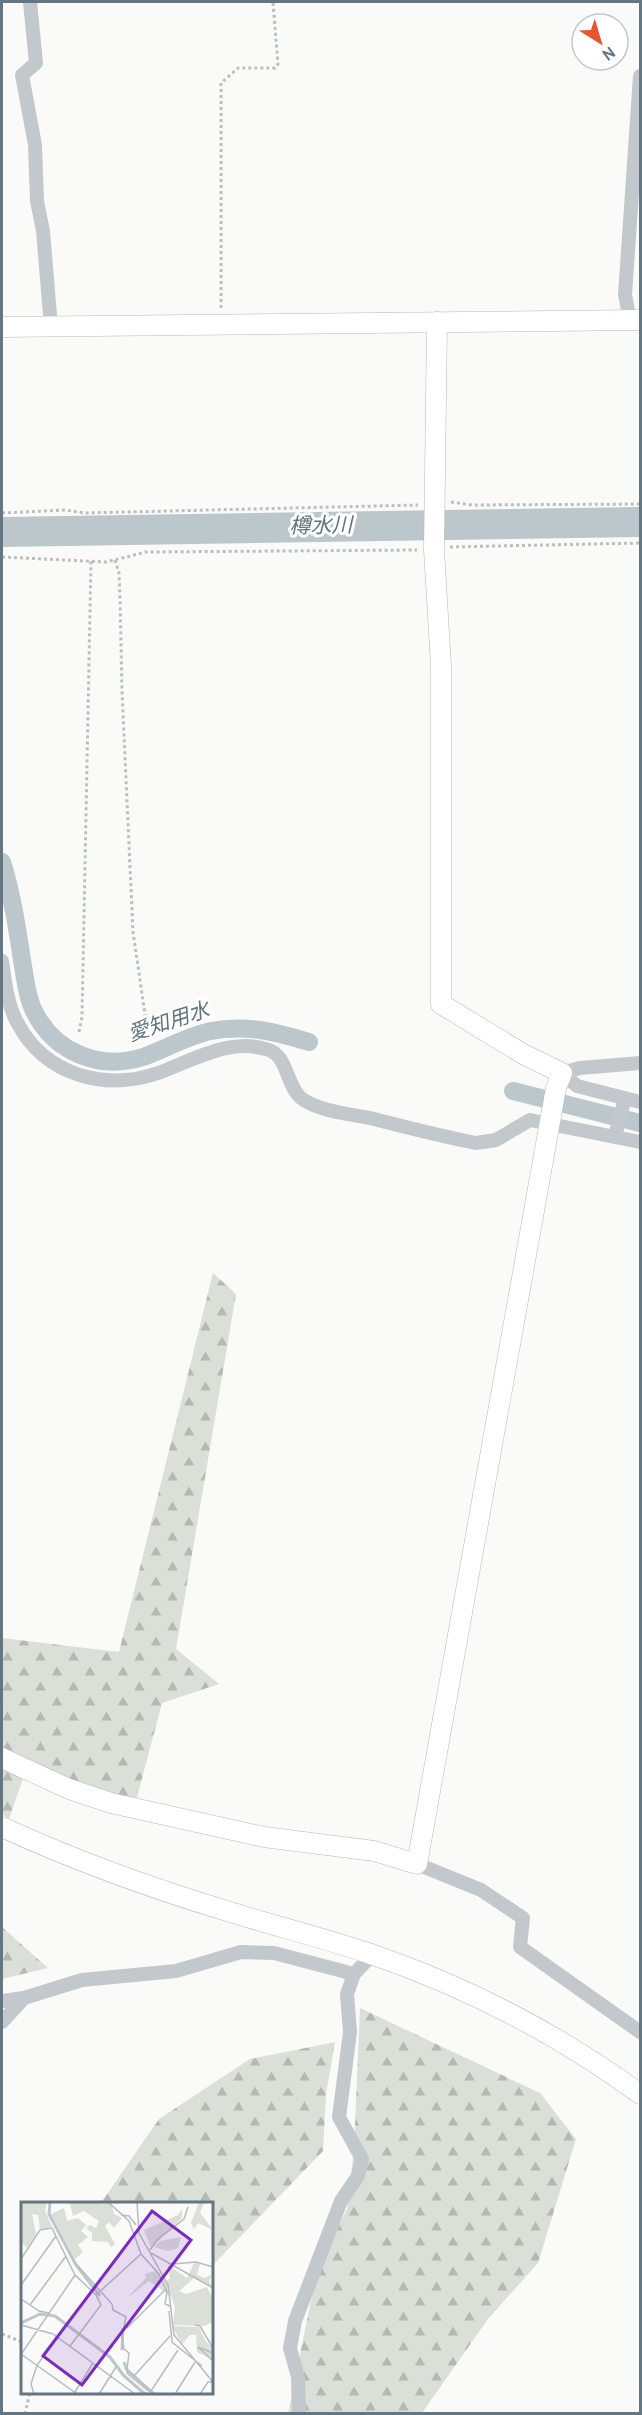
<svg xmlns="http://www.w3.org/2000/svg" width="642" height="2415" viewBox="0 0 642 2415" font-family="Overpass,'Noto Sans JP',sans-serif">
<style>
.forest{fill:url(#forest-firs)}
.lines{fill:none;stroke-linecap:round;stroke-linejoin:round}
.canal{stroke:#bbc7cb;stroke-width:18}
.river{stroke:#bbc7cb;stroke-width:30}
.secondary-casing{stroke:#b3babf;stroke-width:21}
.path{stroke:#bbbfc2;stroke-width:3;stroke-dasharray:3 3;stroke-linecap:butt}
.street{stroke:#c3c8cc;stroke-width:14}
.secondary{stroke:#fff;stroke-width:20}
.labels{text-anchor:middle;dominant-baseline:central;stroke-width:6;stroke-linejoin:round;paint-order:stroke}
.water-label{font-size:21px;font-style:italic;fill:#60757c;stroke:#fff}
.inset-river{fill:none;stroke:#bbc7cb;stroke-width:3}
.inset-road{fill:none;stroke:#b5bdc2;stroke-width:1.5}
.view{fill:#7b2cbf;fill-opacity:0.15;stroke:#7b2cbf;stroke-width:3}
.inset-edge{fill:none;stroke:#657683;stroke-width:3}
</style>
<defs>
<pattern id="forest-firs" width="22" height="20" patternUnits="userSpaceOnUse" patternTransform="scale(1.5)"><rect width="22" height="20" fill="#dadfd7"/><path d="M5 1l3.5 6h-7zM16 11l3.5 6h-7z" fill="#b4b9b4"/></pattern>
</defs>
<rect width="100%" height="100%" fill="#fafaf8"/>
<path class="forest" d="M213 1273 236 1294 176 1649 219 1684 162 1703 136 1801 28 1764 9 1819 2 1814V1638L119 1652Z
M2 1927 48 1968 2 1979Z
M360 2008 540 2093 576 2139 538 2263 488 2319 422 2413 288 2414 317 2271 347 2209 354 2148Z
M335 2042 326 2094 323 2151 212 2266V2204L101 2203 159 2119 250 2059Z"/>
<g class="lines">
<path class="canal" d="M2 862C12 894 17 927 22 960 25 976 26 994 33 1009 53 1052 99 1071 143 1057 166 1049 187 1036 211 1031 246 1024 276 1032 309 1042
M513 1091 640 1123"/>
<path class="river" d="M2 532 640 522"/>
<g class="secondary-casing">
<path id="secondary" d="M2 327 640 320
M2 1758 69 1789 111 1803 264 1837 374 1851 417 1864 556 1088 562 1073 523 1054 441 1004V666L434 550 437 322
M2 1827C74 1860 151 1888 227 1911 275 1926 324 1938 371 1954 467 1987 558 2034 640 2094"/>
</g>
<path class="path" d="M221 308V83L238 68H275L278 64 273 2
M451 502 472 505 640 504
M2 513 65 510 85 513 418 505
M450 547 640 543
M2 557 106 562 146 552 417 550
M115 560 119 573 120 598 122 691 133 932 148 1035
M79 1032 82 1017 91 561
M2 2334 22 2342
M25 2414 30 2392"/>
<path class="street" d="M30 2 36 63 22 75 35 145 37 201 43 231 51 327
M630 320 625 295 640 76
M2 961C5 981 7 1004 17 1022 45 1076 106 1092 161 1072 195 1059 231 1037 269 1050 288 1057 286 1085 301 1098 318 1111 349 1114 370 1118 405 1127 440 1136 476 1143L496 1140 530 1120 640 1142
M562 1073 577 1086 640 1102
M562 1073 580 1068 640 1063
M615 1136 625 1098
M417 1864 481 1890 523 1918 520 1947 640 2032
M2 2001 24 1998 82 1980 176 1971 241 1952 274 1953 354 1974 372 1955
M2 2022 24 1998
M299 2414 298 2377 290 2348 295 2321 341 2201 358 2176 362 2159 339 2117 350 2032 347 1994 354 1974"/>
<use href="#secondary" class="secondary"/>
</g>
<g class="labels">
<g class="water-label">
<text transform="translate(321 527) rotate(-1)">樽水川</text>
<text transform="translate(169 1023) rotate(-18)">愛知用水</text>
</g>
</g>
<g transform="translate(21 2202)">
<rect width="192" height="192" fill="#fafaf8"/>
<path d="M0 0H26L24 9 31 25 19 28 17 13 11 12 15 32 6 46 0 40ZM42 0H90L93 12 101 16 93 26 88 20 84 24 94 42 90 45 87 40 71 39V31L65 26 69 23 75 26 78 19 63 9 52 14 49 2ZM178 0 183 1 179 11 192 28 177 21 173 27 170 21ZM43 6 46 19 57 16 65 23 60 29 67 35 57 43 62 50 54 57 30 12ZM161 7V16L130 46 123 28 157 13ZM160 35 157 46 147 49 133 45 139 39ZM173 61 179 62 176 73 184 76 191 72 188 80 192 85 173 76 158 89 165 92 186 85 192 97V120L183 124 152 123 154 105 150 94 128 79 105 97 125 76 124 72 134 69 144 78 149 77 147 63 166 76ZM151 124 178 125 184 138 189 144 192 142V158L176 150 175 133H169L161 142Z" fill="#dadfd7"/>
<path class="inset-river" d="M29 0 28 12 55 63 79 94M0 121 19 112 34 114 89 155 103 174 124 192M101 148 102 126M103 160 107 171 131 191"/>
<path class="inset-road" d="M87 0 108 19 120 52M116 0 118 31 147 83 153 133 192 180M100 13 108 14 115 23M129 48 137 37 163 17 167 5M130 51 192 86M0 57 19 28 31 26 54 73 75 93M151 62 175 60 192 65M56 63 91 102 92 108 105 115 101 134 103 147 108 151 106 167 134 192M0 83 35 34M0 97 18 109 28 111M9 103 45 54M148 109 151 140 181 164M0 123 32 132 114 192M174 123 179 124 192 146M106 126 144 88M49 144 80 103 75 93 120 52 138 72 146 90 144 102 149 104M1 151 54 73M192 151 177 145 192 159M0 152 56 192M113 174 149 134M130 189 157 148M54 190 72 161M13 192 10 182 16 163 37 135M78 192 95 165M154 192 174 160M179 192 187 180H192"/>
<path class="view" d="M131 9 170 38 61 183 22 154Z"/>
<rect width="192" height="192" class="inset-edge"/>
</g>
<rect width="642" height="2415" fill="none" stroke="#657683" stroke-width="6"/>
<g transform="translate(600 42) rotate(143)"><circle r="28" fill="#ffffff" stroke="#c1c8cd" stroke-width="1.5"/>
<path d="M0-4.5L10 22L0 15L-10 22Z" fill="#e4572e"/>
<text y="-9" font-size="16" font-weight="bold" text-anchor="middle" fill="#657683">N</text>
</g>
</svg>
